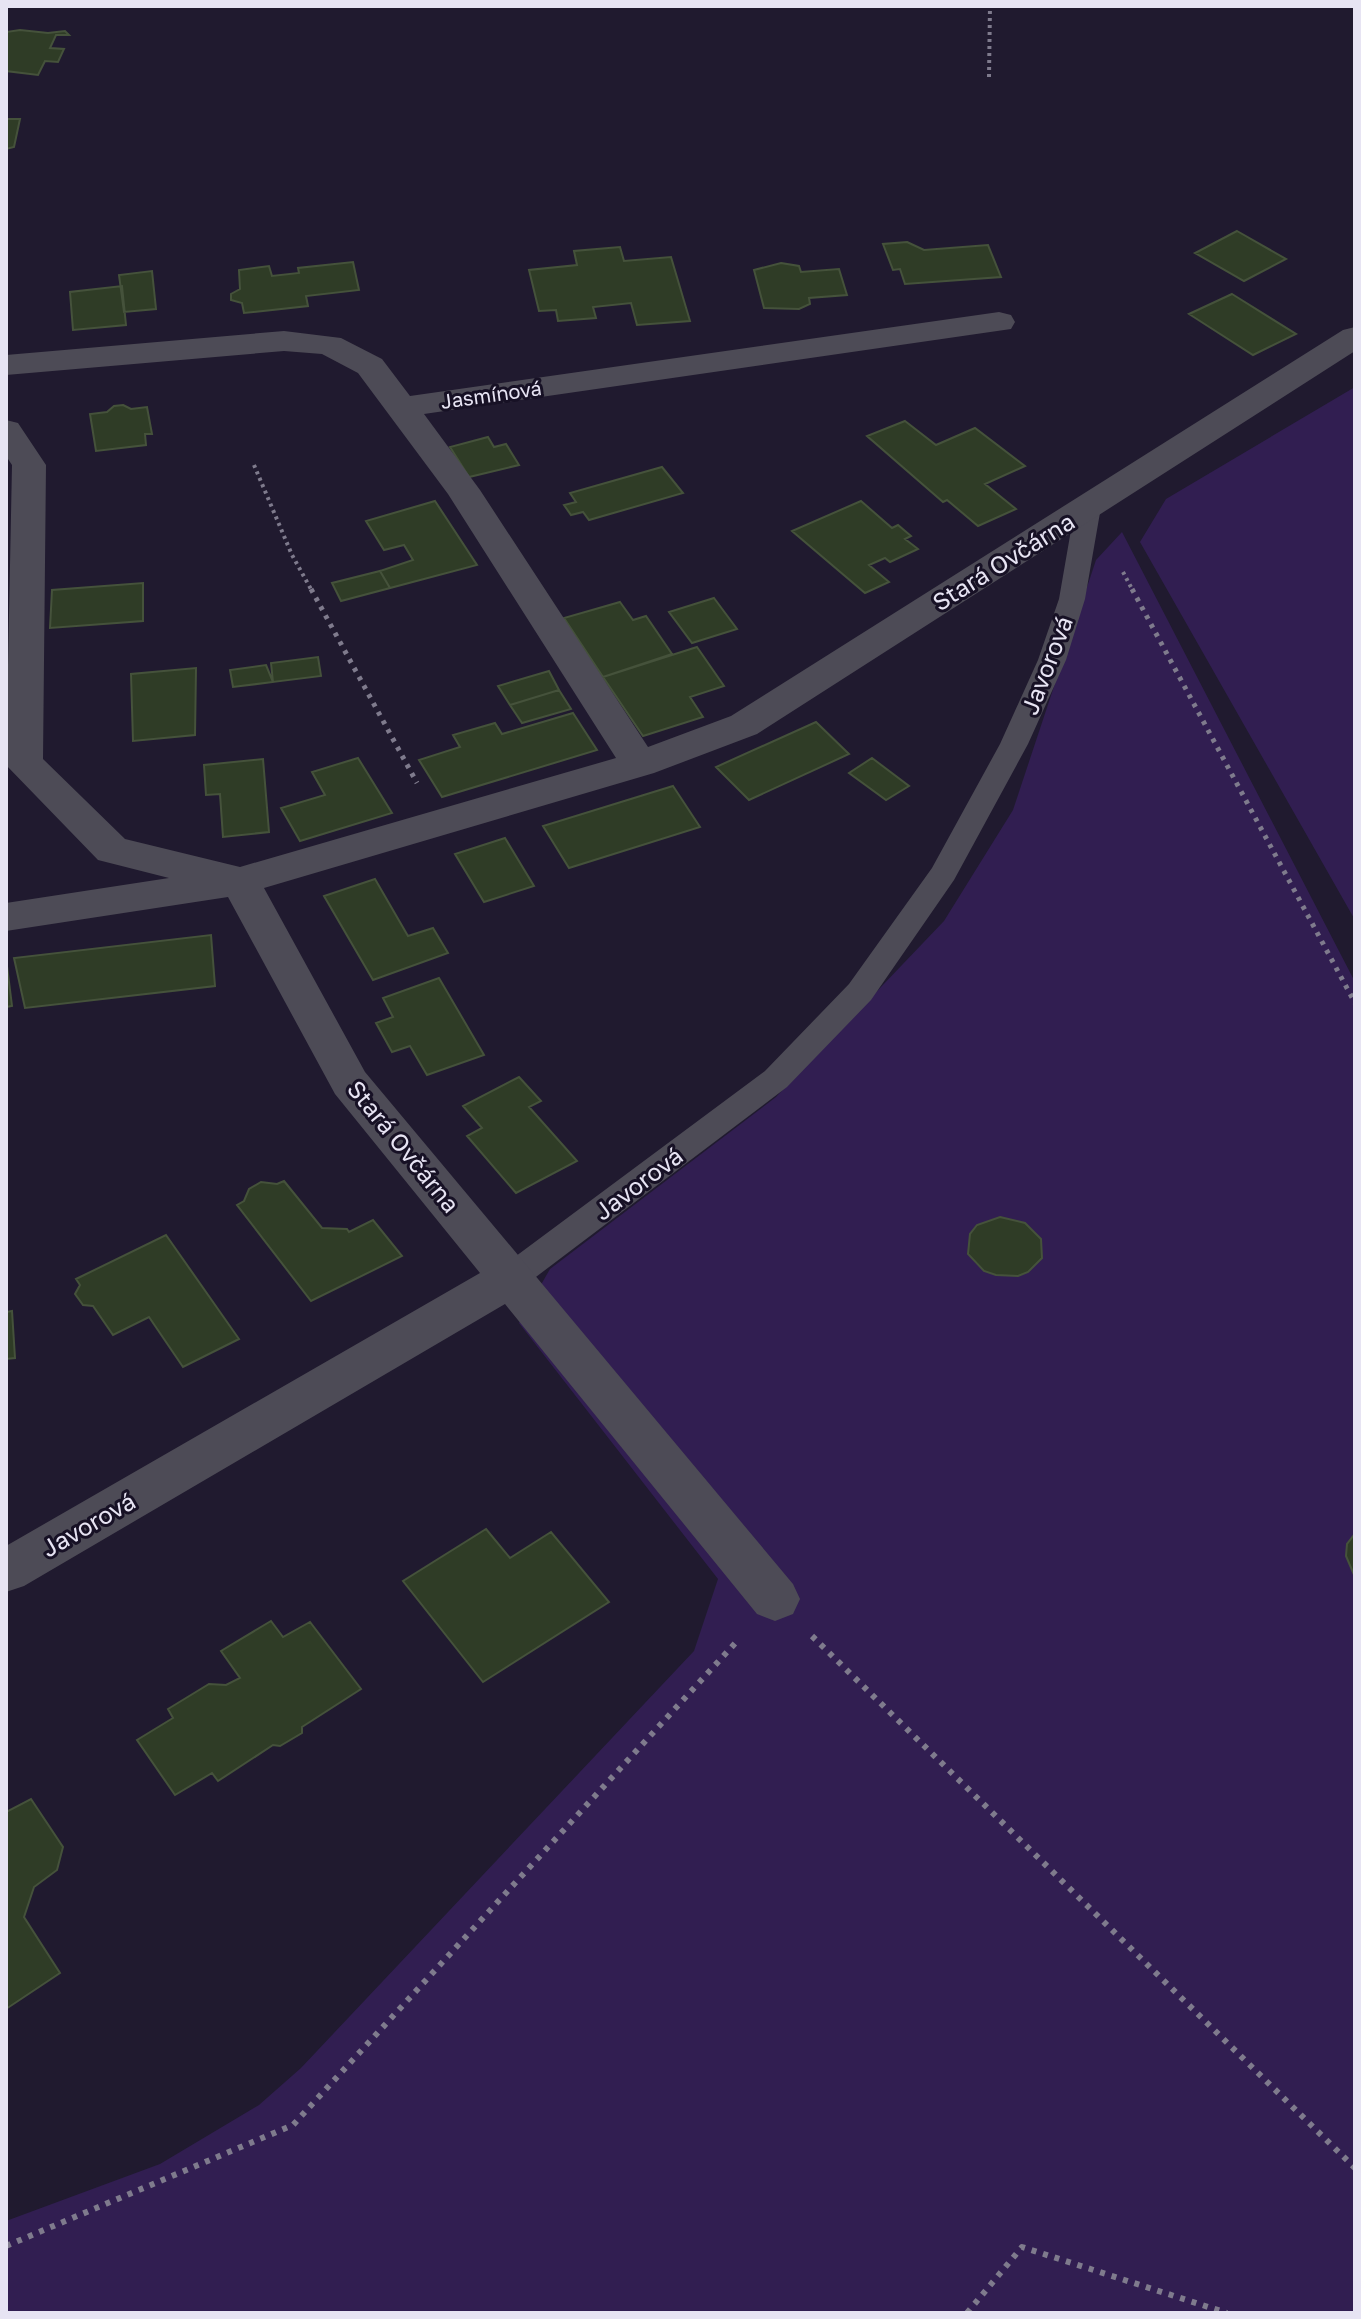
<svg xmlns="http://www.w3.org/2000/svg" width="1361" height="2319" viewBox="0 0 1361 2319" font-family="'Golos Text',sans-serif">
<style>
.green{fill:#311e51}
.building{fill:#2f3c26;stroke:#45523b;stroke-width:2}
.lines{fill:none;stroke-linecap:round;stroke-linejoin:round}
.path-far2{stroke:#7f7b8d;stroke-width:4;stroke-dasharray:3 4;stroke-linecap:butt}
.path-far1{stroke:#7f7b8d;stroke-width:5;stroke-dasharray:4 6;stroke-linecap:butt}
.path{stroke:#7f7b8d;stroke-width:6;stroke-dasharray:5 7;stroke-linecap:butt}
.service{fill:#4d4b56;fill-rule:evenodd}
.minor{fill:#4d4b56;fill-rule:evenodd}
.labels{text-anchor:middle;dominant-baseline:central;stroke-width:6;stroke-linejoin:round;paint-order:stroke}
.far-street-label{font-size:20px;fill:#e7e4f3;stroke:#171125}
.street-label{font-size:24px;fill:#e7e4f3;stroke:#171125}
</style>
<rect width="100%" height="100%" fill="#201a2f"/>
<path class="green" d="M1355 387V920L1140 542 1166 499Z
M1122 532 1355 982V2313H6V2221L160 2164 259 2105 301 2068 694 1651 718 1579 519 1323 550 1269 776 1097 944 921 1013 810 1096 560Z"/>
<path class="building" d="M20 30 48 33 65 31 69 35H56L50 48 64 49 58 62 45 61 38 75 6 71V32Z
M6 119H20L14 147 6 149Z
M1237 231 1286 259 1244 281 1195 253Z
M907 242 924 250 988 245 1001 277 905 284 900 269 893 270 883 244Z
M620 247 624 261 671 257 690 321 637 325 631 303 593 307 596 318 558 321 556 310 539 311 529 270 577 265 574 251Z
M353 262 359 290 306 296 308 306 244 313 242 303 231 300V294L240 289 239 270 269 266 272 276 299 273 298 268Z
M781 263 799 266 801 272 839 269 847 295 809 298 810 304 799 309 764 308 754 270Z
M152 271 156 309 124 312 119 275Z
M122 286 126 325 73 330 70 292Z
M1232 294 1296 334 1253 355 1189 314Z
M123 405 131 409 147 407 152 434H145L146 445 96 451 90 414 107 412 114 406Z
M905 421 936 445 975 428 1025 466 985 484 1016 509 978 526 947 500 943 502 867 436Z
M488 437 494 447 506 444 519 465 469 477 450 447Z
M662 467 683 493 589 520 583 512 571 515 564 505 576 502 570 493Z
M435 501 477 565 390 588 380 571 413 560 404 545 384 550 366 521Z
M861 501 892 528 898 525 911 536 905 539 918 549 890 562 885 558 869 565 889 582 865 593 792 531Z
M380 571 390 588 341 601 332 583Z
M143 583V621L50 628 52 590Z
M714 598 737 629 692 643 669 612Z
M620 602 633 620 646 616 672 654 603 677 564 618Z
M697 647 724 686 690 697 703 717 643 736 603 677Z
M318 657 321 676 273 682 271 663Z
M266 665 273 682 233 687 230 670Z
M196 668 195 735 133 741 131 674Z
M549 671 559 690 510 705 498 686Z
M559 690 571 709 522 723 510 705Z
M573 713 597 750 442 797 419 760 460 747 453 735 495 723 502 734Z
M816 722 849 754 749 800 716 767Z
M358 758 392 813 300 841 281 808 325 795 312 772Z
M872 758 909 786 886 800 849 773Z
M263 759 269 832 223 837 220 794 206 795 204 765Z
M673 786 700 827 569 868 543 826Z
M505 838 534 886 484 902 455 854Z
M375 879 408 936 433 928 448 953 373 980 324 896Z
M211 935 215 986 25 1008 14 958Z
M6 958 12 1006 6 1007Z
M439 978 484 1055 427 1075 410 1046 392 1052 376 1023 393 1017 383 998Z
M519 1077 541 1101 529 1107 577 1161 516 1193 467 1136 482 1128 463 1106Z
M284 1181 322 1228 347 1229 349 1232 373 1220 402 1256 311 1301 237 1205 244 1201 249 1189 261 1182 277 1184Z
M1000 1217 1025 1223 1041 1239 1042 1258 1028 1272 1018 1276 996 1275 984 1271 968 1254 970 1234 977 1225Z
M166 1235 239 1339 183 1367 149 1317 113 1335 93 1306 83 1305 75 1294 80 1285 76 1279Z
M12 1311 15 1358 6 1359V1312Z
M486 1529 510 1558 551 1532 609 1602 483 1682 403 1581Z
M1354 1535 1355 1534V1577L1346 1556 1347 1544Z
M271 1621 283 1637 310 1622 361 1689 302 1727V1733L280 1746 273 1745 218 1781 212 1773 175 1795 137 1740 173 1718 168 1709 209 1684 226 1685 240 1678 221 1651Z
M31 1799 63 1847 57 1870 34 1887 24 1917 60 1973 6 2009V1812Z"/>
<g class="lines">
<path class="path-far2" d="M989 77 990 6
M254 465 292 555 312 591
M1123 572 1133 591"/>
<path class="path-far1" d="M311 589 417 783
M1132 589 1355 1003"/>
<path class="path" d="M812 1636 1355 2168
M6 2246 293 2125 739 1639
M967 2313 1022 2247 1227 2313"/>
<path class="service" d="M1088 499 1097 501 1101 507 1085 599 1066 660 1028 744 954 880 871 1000 787 1087 524 1286 512 1290 500 1286 495 1277 500 1268 765 1071 849 984 932 868 1000 744 1038 660 1059 599 1075 507 1079 501Z"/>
<path class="minor" d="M999 312 1011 315 1015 322 1011 329 424 414 480 490 648 747 731 716 1343 330 1355 327V351L757 734 654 773 264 888 365 1072 793 1584 800 1599 793 1614 775 1621 757 1614 505 1304 24 1586 6 1592V1546L480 1273 335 1094 228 897 6 931V903L169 878 98 860 6 765 12 465 6 456V420L18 423 46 465 43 759 125 839 240 867 616 758 448 494 358 373 322 354 284 351 6 375V355L284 331 341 338 382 359 410 396Z"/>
</g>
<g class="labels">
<g class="far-street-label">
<text transform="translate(491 394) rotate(-8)">Jasmínová</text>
</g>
<g class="street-label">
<text transform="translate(1003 561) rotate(-32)">Stará Ovčárna</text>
<text transform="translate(1046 665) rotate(-69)">Javorová</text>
<text transform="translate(404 1146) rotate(51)">Stará Ovčárna</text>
<text transform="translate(638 1183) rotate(-37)">Javorová</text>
<text transform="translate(88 1524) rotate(-30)">Javorová</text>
</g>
</g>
<rect width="1361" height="2319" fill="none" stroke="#e7e4f3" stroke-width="16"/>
</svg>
